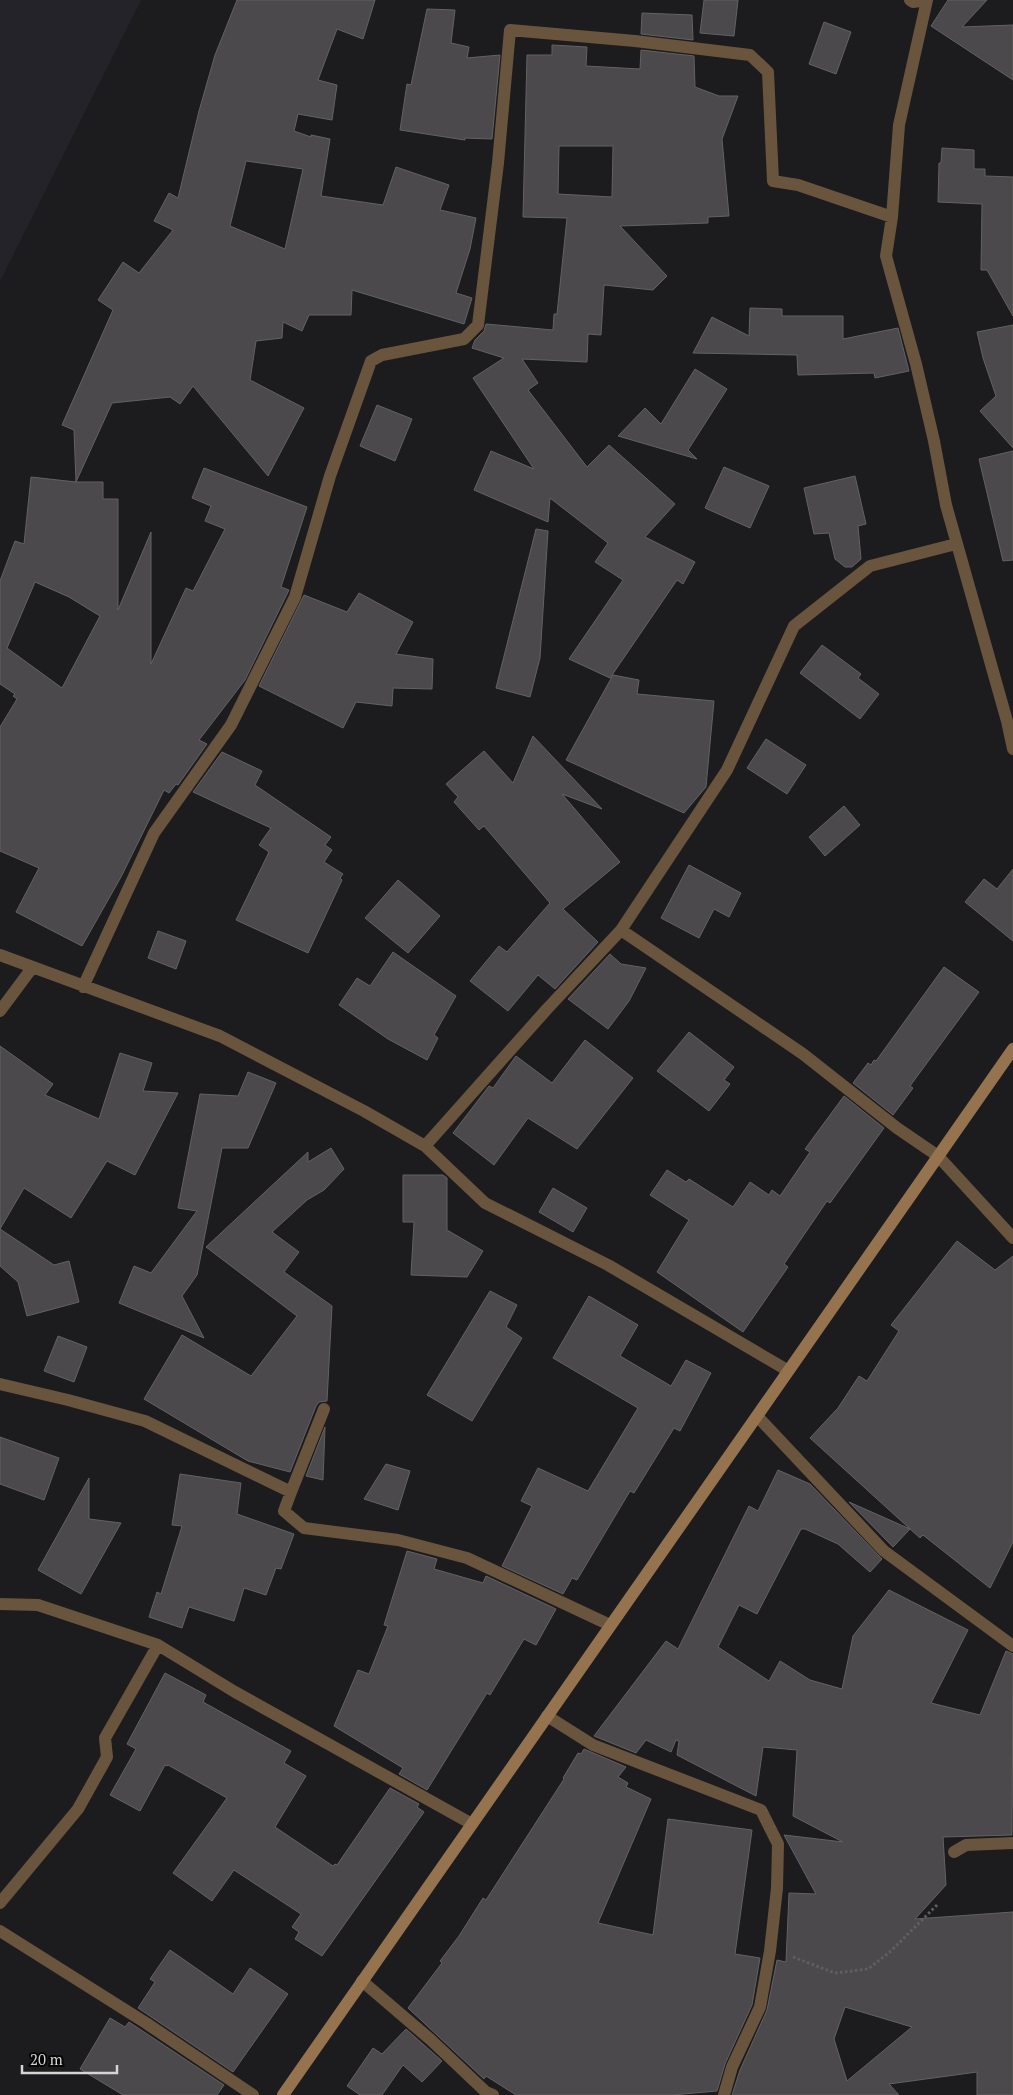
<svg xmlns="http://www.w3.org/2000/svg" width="1013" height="2095" viewBox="0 0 1013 2095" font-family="'PT Serif',serif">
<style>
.built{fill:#24232a}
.building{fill:#4b494b;stroke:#646163;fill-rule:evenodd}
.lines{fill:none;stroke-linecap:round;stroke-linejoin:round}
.path{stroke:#5f5f60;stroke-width:3;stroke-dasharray:2.5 2.5;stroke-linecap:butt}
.street{stroke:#69543e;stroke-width:12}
.secondary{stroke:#96734f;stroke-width:12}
</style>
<rect width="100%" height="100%" fill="#1c1c1e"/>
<path class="built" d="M0 0H141L0 281Z"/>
<path class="building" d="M237 0H375L363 39 337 29 318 80 337 85 332 120 298 114 294 131 311 137V135L330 139 321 196 383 205 396 167 449 185 440 210 476 218 470 249 456 293 472 298 464 324 352 290 351 315H309L302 331 283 322 282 338 256 341 250 380 304 408 268 476 193 386 180 404 170 397 112 403 76 482 74 430 62 425 113 310 98 300 123 262 139 273 173 230 154 221 169 193 178 198 199 111 215 55ZM246 161 303 169 285 249 230 226Z
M704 0H738L734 36 700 33Z
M948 0H987L962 27 1013 25V80L931 26Z
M427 9 455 10 451 43 469 47 467 58 500 55 492 139 465 138V140L400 130 407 84 411 85Z
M642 13 692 15 693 40 641 34Z
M824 22 851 32 836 74 809 64Z
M552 45 587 47 586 66 640 69 641 50 694 56 695 87 719 96H738L722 139 729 216 708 217V223L620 226 667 276 653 290 604 285 601 335 588 334 587 362 522 359 538 383 528 390 587 467 609 445 675 504 645 537 695 562 683 584 677 580 610 678 569 659 623 580 595 562 608 543 550 498 548 522 474 490 491 451 534 469 473 378 504 358 472 348 475 340 484 331 486 324 553 330 554 314H557L567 218 523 217 527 55H552ZM559 146H613L612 197 558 194Z
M942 148 974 150V169H985V176L1013 177V316L987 270H981L982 204 938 202 939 163H941Z
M750 308 782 309V316H843V339L898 328 909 371 875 378 874 373 798 375 797 355 693 353 712 317 749 336Z
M1013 325V448L980 411 996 396 983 358 977 332Z
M695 369 727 389 688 450 697 459 618 436 645 408 661 424Z
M377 405 412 419 395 461 360 446Z
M1013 451V560L1003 561 979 459Z
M724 467 769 486 750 528 705 508Z
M204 468 307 507 281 587 289 590 245 680 199 740 207 744 178 785 176 784 169 793 164 790 121 877 82 946 16 912 39 868 0 851V727L17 699 13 696 15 694 0 684V581L15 541 24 544 31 477 76 482H103V499H118V610L151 532V664L186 588 193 591 225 529 205 521 211 506 192 498ZM35 582 69 597 100 616 62 688 7 648Z
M855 476 866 524 858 526 861 559 852 567H845L835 559 829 533 814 534 804 488Z
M536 529 548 531 540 658 530 697 496 688Z
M359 593 413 622 396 654 433 659 432 689 393 688 392 706 356 702 343 728 259 686 304 595 347 612Z
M822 645 861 674 858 678 879 694 860 719 800 673Z
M613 675 639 680 637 694 714 701 706 787 684 813 566 760Z
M533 736 602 809 562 794 620 862 563 909 598 942 555 989 538 975 508 1011 470 981 499 946 507 952 550 903 484 826 479 830 454 802 458 797 446 784 484 751 513 783Z
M766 739 806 765 787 794 747 768Z
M222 752 262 771 255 785 331 837 325 845 332 850 324 862 343 874 340 878 342 880 308 953 236 920 269 852 259 845 271 828 193 792Z
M844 806 860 825 825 856 809 837Z
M689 865 741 893 729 917 714 909 699 938 661 918Z
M1013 869V941L965 902 984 879 997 889Z
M398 880 440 916 408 953 365 918Z
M158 931 186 941 176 969 148 958Z
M393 952 456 996 434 1035 438 1038 427 1060 388 1039 339 1005 357 978 370 986Z
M610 954 621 964 646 968 629 1001 608 1029 568 999Z
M944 967 979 992 910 1086 913 1088 893 1115 853 1083 868 1063 871 1065 874 1060 876 1061Z
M689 1032 734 1067 724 1080 730 1084 709 1111 657 1071Z
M585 1040 633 1078 577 1149 528 1118 494 1165 453 1133 489 1086 493 1088 516 1056 552 1083Z
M0 1046 53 1084 45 1095 99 1119 120 1053 152 1063 143 1091 178 1093 135 1175 107 1161 71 1218 24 1188 0 1229Z
M248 1072 276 1083 248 1148H222L197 1275 182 1296 204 1338 119 1303 134 1266 151 1273 197 1211 178 1208 200 1094 238 1096Z
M844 1096 884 1128 830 1203 827 1201 784 1264 788 1267 743 1332 657 1272 689 1220 650 1195 667 1170 686 1182 689 1179 733 1207 750 1182 769 1195 772 1190 780 1196 810 1152 805 1149Z
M331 1148 344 1169 324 1190 307 1200 272 1232 299 1252 284 1272 332 1306 327 1401 319 1402 316 1406 290 1472 248 1461 144 1399 182 1335 251 1376 297 1316 206 1247 308 1152V1162Z
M403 1175H443L447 1178V1230L483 1251 467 1277 411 1275 414 1222H403Z
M553 1188 587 1208 573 1232 539 1212Z
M0 1229 54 1265 69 1261 79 1302 27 1316 18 1282 0 1266Z
M957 1241 995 1270 1013 1256V1542L990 1588 923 1535 920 1538 810 1438 838 1408 859 1376 867 1381 899 1331 891 1325Z
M490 1291 517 1305 506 1327 522 1338 472 1421 427 1395Z
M589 1296 638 1325 620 1356 671 1386 686 1360 711 1373 680 1431 674 1428 634 1493 630 1491 577 1580 572 1578 563 1594 502 1566 532 1506 521 1501 538 1468 588 1491 638 1408 553 1358Z
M58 1336 87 1347 74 1382 44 1371Z
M325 1427 323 1480 306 1476Z
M0 1437 59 1458 44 1500 0 1484Z
M386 1464 410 1471 398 1510 364 1499Z
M778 1470 810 1484 882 1559 870 1572 838 1544 805 1529H801L757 1614 739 1605 718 1647 769 1681 780 1661 810 1680 842 1689 853 1636 889 1590 968 1630 931 1703 980 1715 1006 1651 1013 1654 1012 1835 943 1837 946 1885 915 1919 1013 1912V2095H977V2072L889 2084 899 2095H732L740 2070 767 2010 777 1960 786 1962 789 1893 816 1894 784 1835 843 1842 793 1816 797 1750 763 1747 756 1796 677 1755 679 1741 676 1740 671 1752 646 1740 636 1753 594 1736 666 1641 678 1649 749 1506 758 1511ZM845 2007 912 2027 847 2081 834 2039Z
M180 1474 241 1483 237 1514 294 1534 281 1569 276 1568 266 1595 244 1588 234 1621 189 1607 182 1628 149 1617 157 1592 161 1594 182 1526 172 1525Z
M89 1478V1519L121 1523 81 1594 38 1570Z
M849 1502 910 1529 893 1547Z
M407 1551 437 1559 434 1569 483 1583 486 1576 556 1609 536 1645 524 1639 490 1695 487 1693 427 1790 399 1774 403 1768 334 1726 358 1670 369 1674 388 1626 384 1625Z
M165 1673 206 1695 203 1702 291 1751 284 1763 306 1776 275 1827 333 1866 335 1864 337 1865 390 1788 419 1804 417 1807 424 1812 322 1956 295 1939 299 1932 292 1927 301 1914 234 1870 212 1901 173 1873 227 1798 168 1765 167 1766 165 1765 140 1811 110 1795 136 1749 127 1744Z
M584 1749 626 1767 618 1777 628 1783 626 1787 651 1799 598 1923 653 1935 668 1819 752 1830 735 1954 760 1958 752 2005 725 2064 717 2091 672 2095H516L486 2076 484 2079 408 2008 442 1963 440 1961 459 1936 483 1898 486 1900 564 1779 563 1778 578 1753 581 1754Z
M170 1950 233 1994 250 1968 288 1994 233 2072 138 2008 155 1982 150 1979Z
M110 2018 125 2027 129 2022 224 2085 217 2095H123L80 2069Z
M406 2029 442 2061 422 2082 403 2065 382 2095H360L347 2086 373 2048 382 2054Z"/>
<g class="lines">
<path class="path" d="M793 1957 835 1973 868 1969 891 1951 938 1904"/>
<path class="street" d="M910 0 913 2 927 0
M927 0 899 125 892 217 886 256 916 364 934 441 946 505 1007 721 1013 749
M621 930 803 1054 897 1128 938 1156 1013 1238
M0 955 220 1036 364 1111 425 1146 485 1203 608 1265 787 1370
M83 987 154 833 231 725 295 597 330 476 371 361 382 355 464 339 478 325 498 163 510 30 635 41 750 55 768 72 773 181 798 185 892 217
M0 1011 32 968
M425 1146 547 1009 621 930 727 770 794 626 870 566 956 544
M0 1384 68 1400 145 1421 291 1492 284 1511 304 1528 398 1540 467 1558 610 1625
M757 1416 884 1551 1013 1646
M291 1492 324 1409
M0 1604 38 1605 158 1645 235 1692 472 1824
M547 1716 593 1745 761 1810 778 1844 777 1888 770 1951 760 2007 732 2067 724 2095
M954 1852 966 1845 1013 1843
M0 1903 78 1809 107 1757 105 1738 158 1645
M0 1931 146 2023 253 2095
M362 1981 431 2040 486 2092 493 2095"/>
<path class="secondary" d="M283 2095 1013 1049"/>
</g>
<path d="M22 2065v8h95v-8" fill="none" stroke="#d5d5d6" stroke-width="2.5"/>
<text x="30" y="2065" font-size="15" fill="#d5d5d6" stroke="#070708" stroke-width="4" paint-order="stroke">20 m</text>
</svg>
